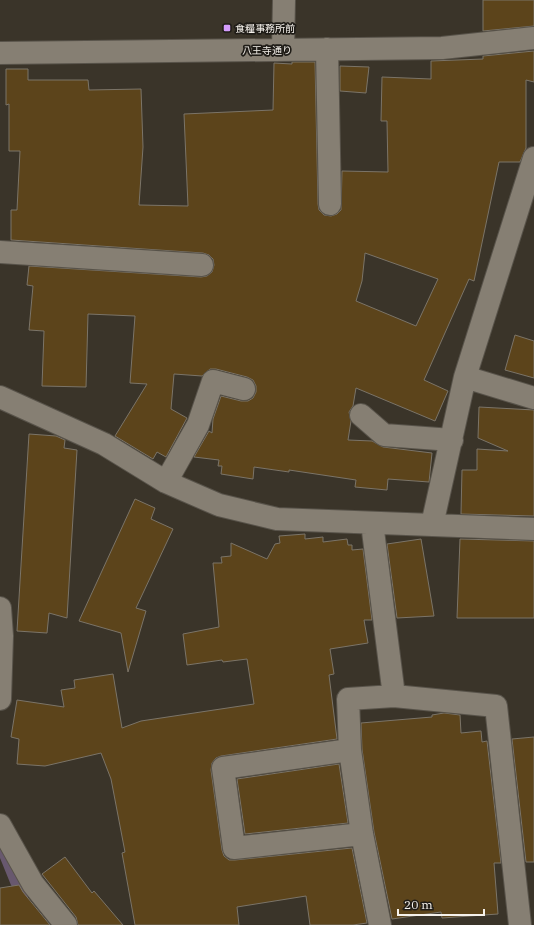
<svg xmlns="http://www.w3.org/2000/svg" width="534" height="925" viewBox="0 0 534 925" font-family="'IBM Plex Serif','Noto Sans JP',serif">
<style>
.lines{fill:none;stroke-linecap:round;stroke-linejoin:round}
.stream{stroke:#68586e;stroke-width:9}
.building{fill:#5c441b;stroke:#7b7468;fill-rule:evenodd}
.minor-casing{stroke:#58534a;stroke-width:24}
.minor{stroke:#867f73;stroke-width:22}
.poi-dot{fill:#d49cfc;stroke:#1f1c17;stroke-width:1.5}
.labels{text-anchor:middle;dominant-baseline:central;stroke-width:3.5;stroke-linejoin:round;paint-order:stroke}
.poi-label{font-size:10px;fill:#f5f1eb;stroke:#1f1c17;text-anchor:start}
.street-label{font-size:10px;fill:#f5f1eb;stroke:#1f1c17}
</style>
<rect width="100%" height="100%" fill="#3a3429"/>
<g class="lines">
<path class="stream" d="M0 846 15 883 24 894"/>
</g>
<path class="building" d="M483 0H534V26L483 31Z
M534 51V82L526 80V148L520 162H499L474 281 469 279 424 380 448 391 435 421 356 388 353 406 349 412 351 421 348 440 372 441 383 447 432 453 429 482 388 479 387 490 355 487 356 480 289 470V472L254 467 253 479 221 474 222 466H218L219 460 194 457 209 431 212 433 213 419 221 396 241 401H248L253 398 256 392V386L253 380 247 377 216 369H210L202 376 174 374 171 409 187 418 166 457 157 452 153 459 115 436 147 384 130 383 135 316 88 314 86 387 42 386 44 331 29 330 33 286 27 285 29 266 201 277 207 276 212 272 214 265 213 259 209 255 203 253 11 240V210H17L20 151H9V104L6 105V69H28V80H88L89 90 141 89 143 147 139 205 188 206 184 114 273 110 274 63 292 64V62H315L318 204 319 210 324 215 331 216 337 214 341 210 342 171 388 172 387 121H381L382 77 431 79V61L483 59V56ZM365 253 438 279 416 326 356 301 362 281Z
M340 66 369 67 366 93 340 91Z
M515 335 534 341V378L505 370Z
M479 407 534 410V516L461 514 462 470H477V449L508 451 478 438Z
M29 434 56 436 65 440 64 448 77 450 67 618 49 613 47 633 17 631Z
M135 499 155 508 151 519 173 529 136 608 146 611 128 672 121 633 79 621Z
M305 534V539L323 537V542L347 539 348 545H352V550L363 549 372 620H364L368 643 330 649 334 674 329 675 337 739 221 756 216 758 212 763 211 770 222 850 224 856 229 860H235L352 848 367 923 353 925H310L306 896 237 907 239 925H135L122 853 125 852 111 779 101 753 45 766 17 764 19 739 11 737 17 700 64 707 61 690 75 688 74 680 113 674 122 728 141 721 254 704 247 659 223 662 222 660 187 665 183 634 219 627 213 563H222L221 557 231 556V543L267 559 275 544 280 543 279 536Z
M421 539 434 616 397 618 387 544Z
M460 539 534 541V618H457Z
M444 713 460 715 461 733 481 731 482 742 487 741 501 863H494L498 914 442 918 441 912 392 919 374 832 362 749 361 723 432 717V715Z
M534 737V862H526L512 739Z
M339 764 348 823 245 834 237 779Z
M65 857 92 893 94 891 123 925H78L76 917 42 874Z
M19 885 23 892 50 925H0V888Z"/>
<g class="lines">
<g class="minor-casing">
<path id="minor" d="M327 49 330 204
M283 50 284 0
M0 53 442 48 534 38
M0 252 202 265
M465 377 534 398
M0 397 104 444 166 482 219 505 277 519 534 529
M361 415 384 435 452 440
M166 482 198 425 213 381 244 389
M372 523 394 696 496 706 520 925
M432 525 465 377 534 158
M0 608 2 636 0 699
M350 750 362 834 380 925
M0 825 33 884 66 925
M362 834 234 848 223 768 350 750 348 699 394 696"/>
</g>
<use href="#minor" class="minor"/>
</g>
<rect class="poi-dot" x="223" y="24" width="8" height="8" rx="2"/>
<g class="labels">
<g class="poi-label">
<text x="235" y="28">食糧事務所前</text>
</g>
<g class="street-label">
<text x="267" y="50">八王寺通り</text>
</g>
</g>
<path d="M398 909v6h86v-6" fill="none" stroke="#f5f1eb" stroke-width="2"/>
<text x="404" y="909" font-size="12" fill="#f5f1eb" stroke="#1f1c17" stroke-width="3" paint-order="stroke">20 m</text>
</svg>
